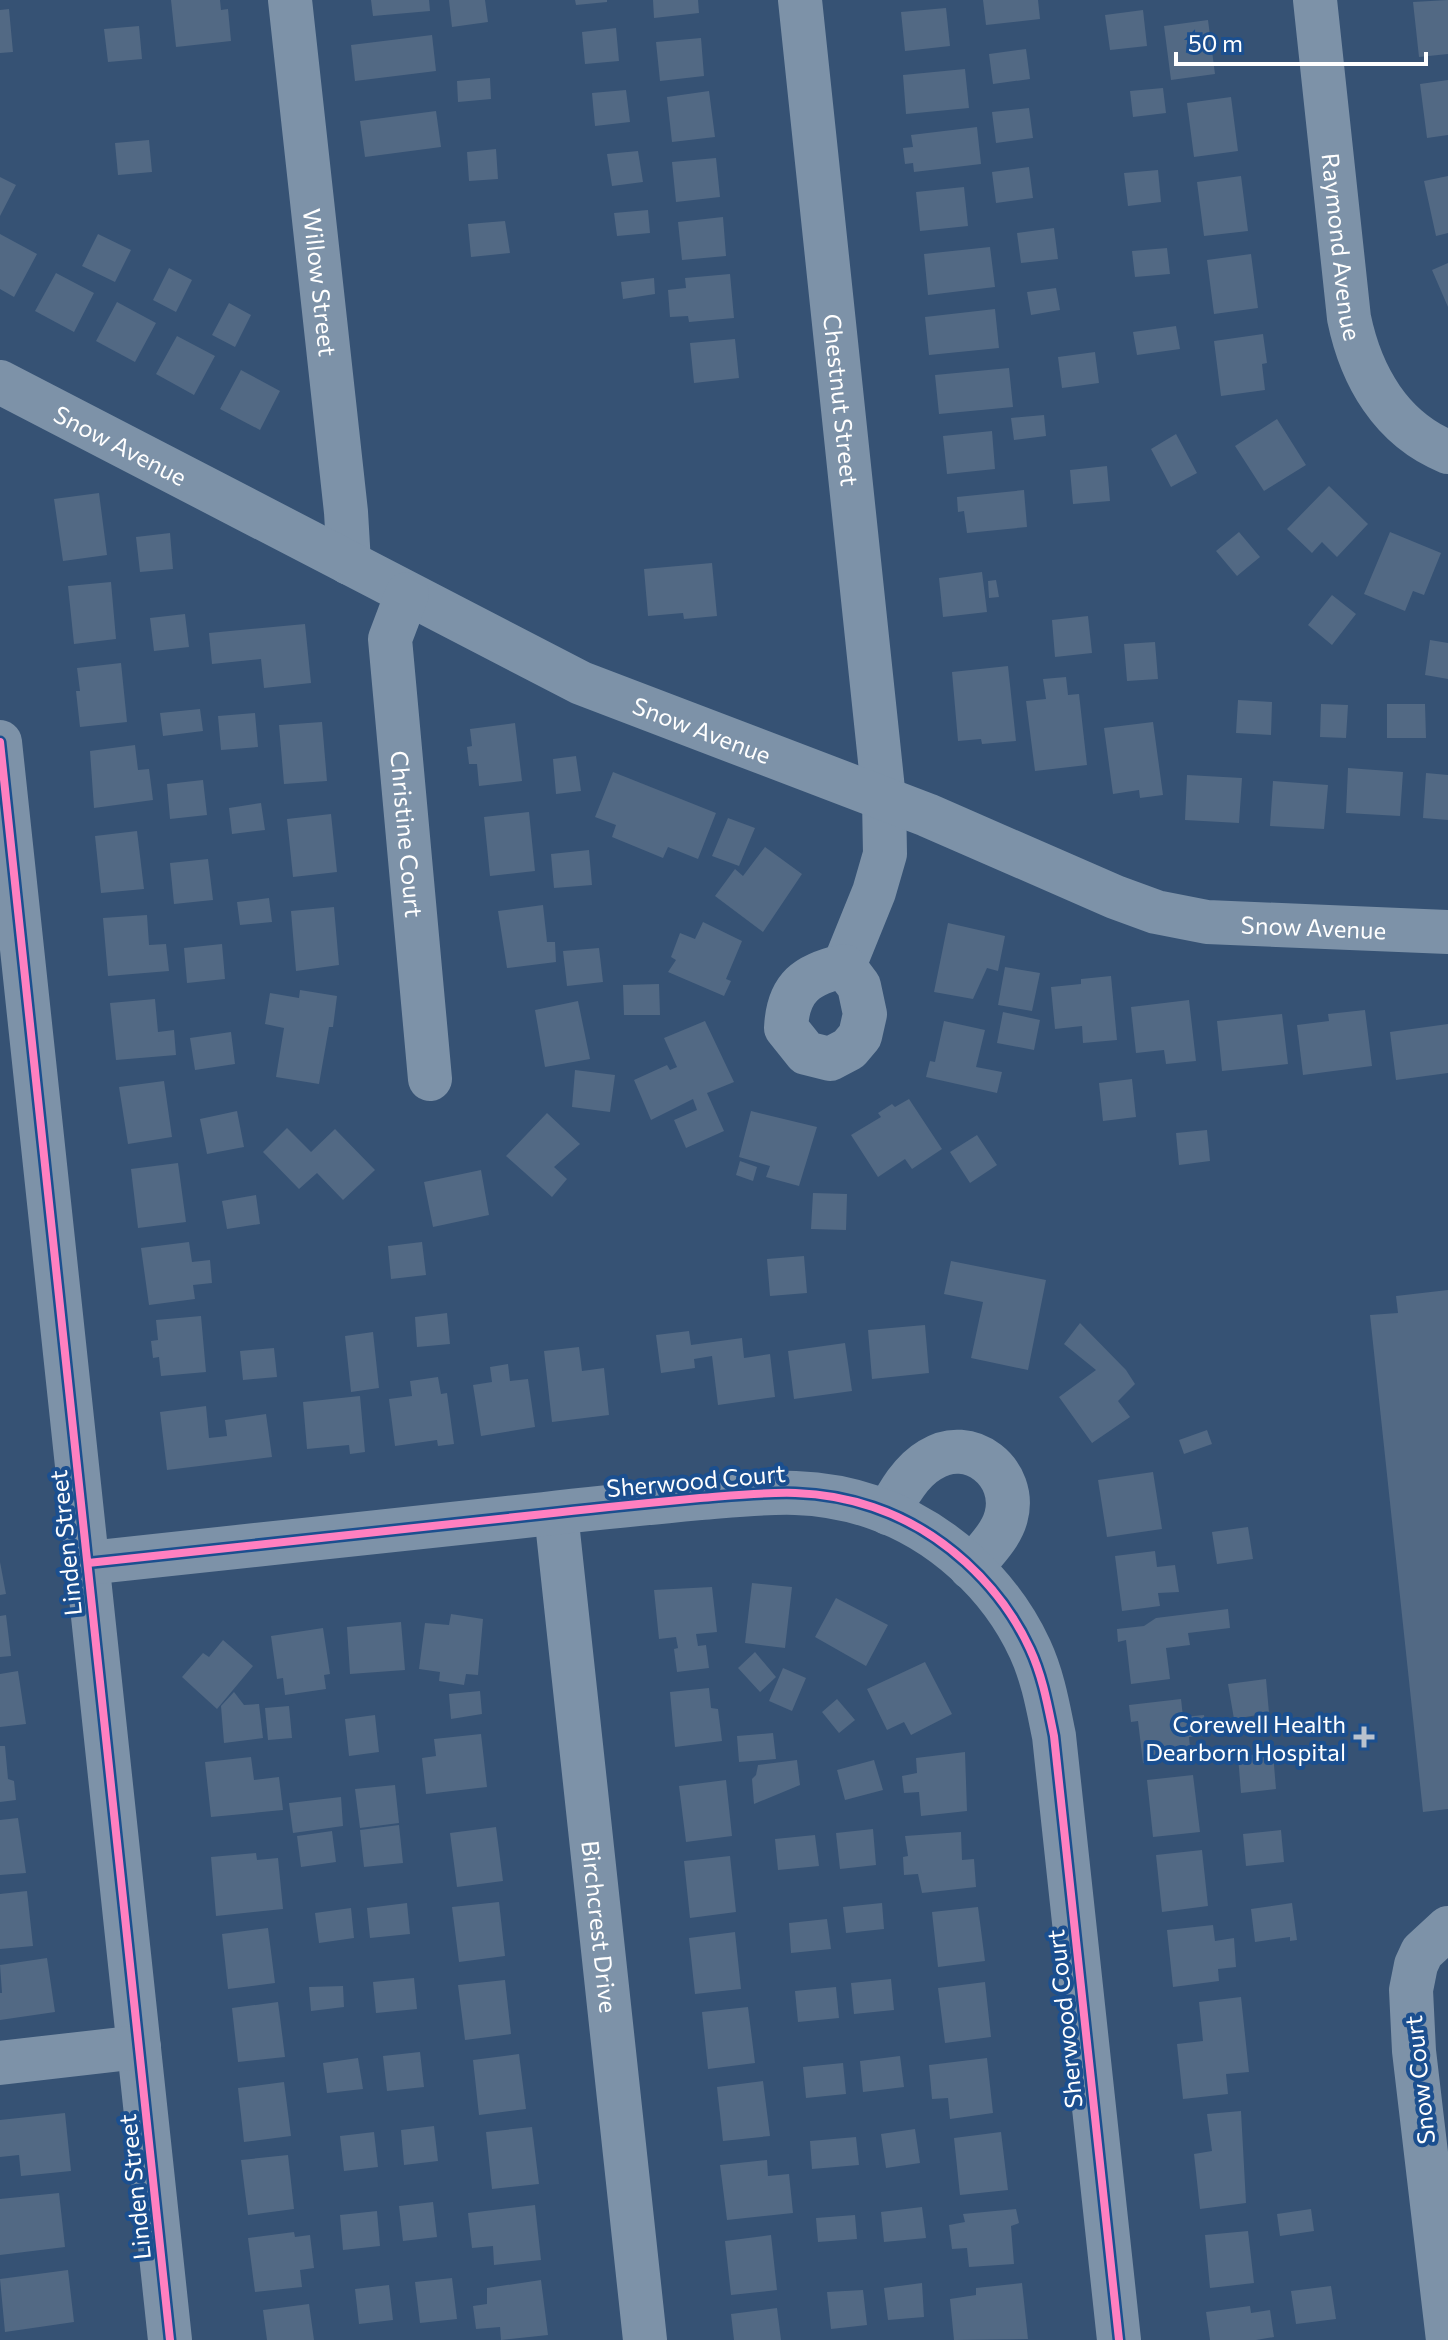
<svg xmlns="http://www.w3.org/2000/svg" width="1448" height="2340" viewBox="0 0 1448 2340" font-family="Commissioner,sans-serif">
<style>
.building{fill:#526984}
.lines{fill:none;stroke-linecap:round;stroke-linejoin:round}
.minor{stroke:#7d92a8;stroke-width:44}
.cycleway-casing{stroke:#1b4f8f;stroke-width:13}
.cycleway{stroke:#ff80c0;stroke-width:8}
.poi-dot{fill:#b9c2ce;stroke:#1b4f8f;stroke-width:3}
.labels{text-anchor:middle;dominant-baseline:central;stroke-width:8;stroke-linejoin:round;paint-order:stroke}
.street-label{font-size:24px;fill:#fff;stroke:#1b4f8f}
.poi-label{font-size:24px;fill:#fff;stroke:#1b4f8f;text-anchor:end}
</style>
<rect width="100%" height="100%" fill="#365274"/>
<path class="building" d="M171 0H220L221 10 228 9 231 41 176 47Z
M371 0H429L430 11 373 16Z
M449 0H485L488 22 452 27Z
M575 0H607V2L576 5Z
M653 0H698L699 13 654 18Z
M983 0H1038L1040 19 986 25Z
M1448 0V54L1419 57 1413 2Z
M946 8 950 46 905 51 901 12Z
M9 9 13 52 0 53V10Z
M1143 10 1147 46 1110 50 1105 15Z
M1208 20 1215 74 1171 80 1164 26Z
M139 26 142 59 108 62 104 29Z
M616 28 619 61 585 64 582 32Z
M432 35 436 71 355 81 351 45Z
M701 38 704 76 660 81 656 42Z
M1026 49 1030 79 993 84 989 54Z
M965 69 969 108 906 114 903 75Z
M490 78 491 99 458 102 457 81Z
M1448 80V135L1427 138 1420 84Z
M1163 88 1166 113 1133 117 1130 91Z
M626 90 630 122 595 126 592 93Z
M709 91 715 137 672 142 667 97Z
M1231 97 1238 151 1194 157 1187 103Z
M1029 108 1033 138 996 143 992 112Z
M436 111 441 147 365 157 360 121Z
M977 127 981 164 914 172 913 163 905 164 903 148 913 147 911 135Z
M149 140 152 172 118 175 115 143Z
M496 149 498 179 469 181 467 152Z
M638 151 643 182 612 186 607 154Z
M716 158 720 197 676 202 672 162Z
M1029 167 1033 198 996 203 992 172Z
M1158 170 1161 202 1128 206 1124 173Z
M1241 176 1248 231 1204 236 1197 182Z
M1448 176V233L1436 236 1424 181Z
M0 177 16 185 0 216Z
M964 187 968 226 920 231 916 192Z
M648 210 650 233 617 236 614 213Z
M723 217 726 256 682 260 678 222Z
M505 221 510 253 471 257 468 224Z
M1054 228 1058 259 1021 263 1017 233Z
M0 234 37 254 14 297 0 289Z
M98 234 131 250 115 282 82 266Z
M990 247 995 287 928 295 924 254Z
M1167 248 1170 274 1135 277 1132 251Z
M1251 254 1258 308 1214 314 1207 260Z
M1448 263V307L1432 270Z
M169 268 192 280 176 312 153 300Z
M56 273 94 293 74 332 35 311Z
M730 274 734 318 689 322 688 316 670 317 668 290 686 288 685 278Z
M654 278 655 294 623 299 621 282Z
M1056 288 1060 310 1031 315 1027 292Z
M117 302 156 323 135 362 96 341Z
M229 303 251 315 235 347 212 335Z
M995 309 999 348 929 355 925 317Z
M1176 326 1180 349 1137 355 1133 332Z
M1263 334 1267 363 1262 364 1265 390 1221 396 1214 341Z
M177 336 215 356 194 395 156 374Z
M735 339 739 378 694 383 690 343Z
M1095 352 1099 383 1062 388 1058 357Z
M1009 368 1013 407 939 414 935 375Z
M241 370 280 391 260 430 220 409Z
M1044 415 1046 436 1014 440 1011 418Z
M1277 419 1306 465 1264 491 1235 446Z
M992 431 995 469 947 474 943 436Z
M1176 434 1197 473 1171 487 1151 449Z
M1107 466 1110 501 1073 504 1070 470Z
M1329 486 1368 524 1337 557 1322 542 1312 553 1287 529Z
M1024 490 1027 527 967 533 964 511 958 512 957 497Z
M99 493 107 555 63 561 54 499Z
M1239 532 1260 557 1237 576 1216 551Z
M1390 532 1441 553 1424 595 1413 591 1405 611 1364 594Z
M170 533 173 569 140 572 136 537Z
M712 563 717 616 684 619 683 613 648 616 644 569Z
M982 572 987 612 943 617 939 578Z
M996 580 999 597 989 598 988 581Z
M111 582 116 639 74 644 68 586Z
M1332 595 1356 614 1332 645 1308 625Z
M185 614 189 647 154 651 150 618Z
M1088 616 1092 653 1055 657 1052 620Z
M305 624 311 683 264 688 261 659 212 664 209 633Z
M1430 640 1448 643V679L1425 675Z
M1155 642 1158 679 1127 681 1124 644Z
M121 663 127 722 80 727 76 691H80L77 668Z
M1008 666 1016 741 982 744 981 739 958 741 952 672Z
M1066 677 1068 695 1079 694 1087 765 1035 771 1026 701 1046 699 1043 679Z
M1238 700 1272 702 1271 735 1236 733Z
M1321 704 1348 705 1346 738 1320 737Z
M1387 704H1425L1426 738H1387Z
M200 709 203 731 163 736 160 713Z
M255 713 258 747 221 750 218 716Z
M322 722 327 781 284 784 279 725Z
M1153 722 1163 795 1140 798 1139 790 1113 794 1104 728Z
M515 723 522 781 479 786 477 764H469L467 747 472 746 470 729Z
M135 745 138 770 149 769 153 800 94 808 90 751Z
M576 756 581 791 556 794 553 759Z
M1348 768 1403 772 1400 816 1346 813Z
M613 772 716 813 698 859 668 847 663 858 612 837 616 825 595 817Z
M1426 773 1448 775V820L1423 818Z
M1187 775 1242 778 1239 823 1185 820Z
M203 780 207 815 170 819 167 784Z
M1273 781 1328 785 1324 829 1270 826Z
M261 803 265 830 232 834 229 808Z
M529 812 535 871 490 876 484 817Z
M331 814 337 872 293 877 287 819Z
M728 818 755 828 739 866 712 856Z
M137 831 144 889 101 893 95 836Z
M765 847 802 874 763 932 715 896 735 869 743 876Z
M589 850 592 885 554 888 551 854Z
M208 859 213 900 174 904 170 863Z
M269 898 272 922 240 925 237 902Z
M543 905 547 942H555L556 962 507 968 498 911Z
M334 907 339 965 296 971 291 911Z
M147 915 149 945 166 944 169 971 108 976 103 918Z
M703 922 742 941 726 979 731 981 724 996 668 972 676 960 671 957 680 933 695 939Z
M948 923 1005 936 998 971 987 968 973 999 934 992Z
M222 944 225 979 187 983 184 948Z
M599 948 603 982 567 986 563 951Z
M1005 967 1040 973 1032 1011 998 1005Z
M1111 976 1117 1040 1083 1043 1082 1026 1055 1029 1051 987 1081 984V979Z
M659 984 660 1015H624L623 985Z
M300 990 337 996 333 1027H329L319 1084 276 1077 284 1028 265 1024 270 993 299 998Z
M155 999 158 1032 174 1030 176 1055 116 1060 110 1003Z
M1189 1000 1196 1061 1166 1064 1164 1050 1136 1053 1131 1007Z
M578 1001 590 1059 545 1067 535 1010Z
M1365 1010 1372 1066 1303 1075 1297 1025 1329 1021 1328 1014Z
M1003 1012 1040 1020 1034 1050 997 1043Z
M1282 1014 1288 1064 1222 1071 1217 1021Z
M705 1021 734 1082 707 1093 724 1131 686 1148 674 1120 697 1110 693 1099 651 1120 634 1080 667 1065 670 1070 677 1067 664 1038Z
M944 1021 985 1030 976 1067 1002 1072 997 1093 926 1077 930 1061 935 1062Z
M1448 1024V1073L1396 1080 1390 1032Z
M231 1032 235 1064 195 1070 190 1038Z
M575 1070 615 1075 610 1112 572 1107Z
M1132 1079 1136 1117 1103 1121 1099 1083Z
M164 1081 172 1137 128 1144 119 1087Z
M909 1099 942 1149 912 1169 905 1159 878 1177 851 1135 881 1117 878 1113 892 1104 895 1107Z
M237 1111 244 1147 207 1154 200 1119Z
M751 1111 817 1127 799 1186 766 1177 770 1166 739 1157Z
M547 1113 580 1144 554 1167 567 1179 552 1197 506 1156Z
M287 1128 311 1152 335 1129 375 1170 343 1200 317 1173 299 1189 263 1152Z
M1207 1130 1210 1161 1179 1165 1176 1133Z
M977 1135 997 1165 970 1183 950 1152Z
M740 1161 757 1167 753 1181 736 1175Z
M178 1163 186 1222 138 1228 131 1169Z
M481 1170 489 1215 433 1227 424 1182Z
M813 1193 847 1194 846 1230 811 1229Z
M256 1195 260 1224 227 1229 222 1201Z
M189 1242 192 1262 210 1260 212 1283 193 1285 195 1299 149 1305 141 1248Z
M422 1242 426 1275 391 1279 388 1246Z
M804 1256 807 1293 770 1296 767 1259Z
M951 1261 1046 1280 1028 1370 971 1358 983 1302 944 1294Z
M1448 1290V1809L1423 1812 1370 1315 1398 1313 1396 1296Z
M447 1313 450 1344 417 1347 415 1317Z
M201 1316 206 1372 161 1376 159 1357 153 1358 151 1341 158 1340 156 1320Z
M1080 1323 1126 1370 1135 1384 1118 1401 1130 1417 1092 1443 1059 1397 1096 1370 1064 1344Z
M925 1325 929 1373 872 1379 868 1330Z
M689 1331 691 1345 742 1338 744 1358 770 1354 775 1397 718 1405 712 1356 694 1359 695 1368 661 1373 656 1335Z
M373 1332 379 1388 351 1392 345 1336Z
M845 1343 852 1391 794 1399 788 1351Z
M579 1347 582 1371 604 1368 609 1415 552 1422 544 1351Z
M274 1348 277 1377 243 1380 240 1351Z
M508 1364 510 1381 528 1379 535 1427 481 1436 473 1385 492 1382 490 1367Z
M438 1377 441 1394 447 1393 454 1444 438 1446 437 1440 395 1446 389 1399 412 1396 410 1381Z
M360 1396 365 1452 350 1454 349 1445 307 1449 303 1402Z
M206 1406 209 1438 227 1436 225 1420 266 1414 272 1457 167 1470 160 1412Z
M1207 1430 1212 1444 1184 1454 1179 1440Z
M1153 1472 1162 1529 1107 1537 1098 1480Z
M1248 1527 1253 1559 1217 1564 1212 1532Z
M1155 1551 1157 1567 1175 1565 1179 1592 1158 1593 1160 1606 1122 1611 1115 1556Z
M0 1562 6 1594 0 1595Z
M752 1583 792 1587 785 1648 745 1643Z
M712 1587 717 1632 696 1634 698 1646 706 1645 709 1668 677 1672 674 1649 678 1648 676 1637 659 1639 654 1590Z
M836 1598 888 1625 866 1666 815 1637Z
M1228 1609 1230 1628 1188 1633 1190 1645 1166 1648 1170 1679 1131 1684 1126 1640 1118 1642 1117 1629 1144 1626 1156 1618Z
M451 1614 483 1619 478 1675 466 1674 464 1685 439 1681 440 1672 419 1669 425 1623 449 1625Z
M6 1615 11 1656 0 1657V1616Z
M401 1622 405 1670 350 1674 347 1627Z
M323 1628 330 1674 324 1675 326 1689 285 1695 283 1678 277 1679 271 1636Z
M223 1640 253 1666 217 1709 182 1677 203 1653 209 1657Z
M755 1652 776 1677 760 1692 738 1668Z
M925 1662 952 1714 911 1735 904 1722 887 1730 867 1689Z
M783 1668 806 1678 792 1711 769 1701Z
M18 1671 26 1724 0 1727V1674Z
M1266 1679 1269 1713 1234 1719 1228 1684Z
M709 1688 711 1708 718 1709 722 1741 675 1747 670 1692Z
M480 1691 482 1714 451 1719 449 1694Z
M234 1692 244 1705 259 1704 263 1738 224 1743 221 1706Z
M837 1699 855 1720 839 1733 822 1712Z
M1181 1699 1183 1717 1204 1715 1207 1735 1189 1737 1191 1757 1143 1763 1138 1721 1131 1722 1129 1705Z
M289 1706 292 1738 268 1740 265 1708Z
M375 1715 379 1752 349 1756 345 1719Z
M773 1733 776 1759 739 1762 737 1736Z
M481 1734 487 1787 426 1794 422 1758 436 1756 434 1739Z
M0 1746H5L8 1779 14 1781 16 1800 0 1802Z
M965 1752 967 1811 921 1816 919 1792 904 1793 902 1776 917 1773 916 1758Z
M1273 1753 1276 1789 1241 1793 1238 1756Z
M251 1757 254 1780 279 1777 283 1810 211 1817 205 1762Z
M797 1760 800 1785 754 1804 752 1779 756 1775 758 1765Z
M874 1760 883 1790 845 1800 837 1770Z
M1193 1775 1200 1832 1153 1837 1147 1780Z
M726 1780 732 1836 686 1842 679 1786Z
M395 1785 399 1823 360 1828 355 1789Z
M341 1797 343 1826 293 1833 289 1803Z
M18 1818 26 1873 0 1875V1820Z
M399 1825 403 1863 364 1867 360 1830Z
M496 1827 503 1881 457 1887 450 1833Z
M873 1829 876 1865 840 1869 836 1833Z
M1281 1830 1284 1862 1246 1866 1243 1834Z
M332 1831 336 1862 301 1867 297 1836Z
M961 1832 962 1860 974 1859 976 1887 922 1893 918 1874 904 1875 903 1857 908 1856 905 1836Z
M815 1835 819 1866 778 1870 775 1839Z
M1202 1850 1208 1906 1162 1912 1156 1855Z
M256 1853 257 1860 278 1858 283 1909 216 1916 211 1857Z
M730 1856 736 1912 690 1918 684 1861Z
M27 1891 33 1946 0 1949V1894Z
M499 1902 505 1956 459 1962 452 1907Z
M407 1903 410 1934 370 1938 367 1908Z
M882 1903 884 1929 846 1933 843 1907Z
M1292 1903 1297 1940 1290 1941V1937L1255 1942 1251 1909Z
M978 1907 985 1961 938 1967 932 1912Z
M351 1908 354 1938 319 1943 315 1913Z
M827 1919 831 1949 791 1953 789 1923Z
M1213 1925 1215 1941 1234 1938 1236 1967 1218 1969 1219 1981 1173 1987 1167 1930Z
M268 1928 275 1983 228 1989 222 1934Z
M735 1932 741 1989 695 1994 689 1938Z
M47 1958 55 2012 0 2020V1993H2L0 1965Z
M414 1978 417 2009 376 2013 373 1982Z
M891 1979 894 2010 854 2014 851 1983Z
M505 1980 511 2034 465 2040 458 1985Z
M985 1982 991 2037 945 2043 938 1988Z
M343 1986 344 2007 311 2011 309 1987Z
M836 1987 839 2018 798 2022 795 1991Z
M1241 1997 1249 2072 1226 2074 1228 2094 1183 2099 1177 2044 1203 2041 1199 2002Z
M278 2002 285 2057 238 2062 232 2008Z
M748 2007 755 2063 708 2069 702 2012Z
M420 2052 424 2087 387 2091 383 2056Z
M519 2054 526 2109 479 2115 473 2060Z
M900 2056 904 2087 863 2092 860 2061Z
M358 2058 363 2089 327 2093 323 2063Z
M987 2058 993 2113 950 2119 948 2098 932 2099 929 2065Z
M843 2063 846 2094 806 2098 803 2067Z
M763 2081 770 2136 723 2141 717 2087Z
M284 2082 291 2136 244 2142 238 2088Z
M1241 2111 1246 2203 1200 2209 1194 2154 1212 2151 1207 2114Z
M65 2113 71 2171 21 2176 19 2155 0 2157V2120Z
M434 2126 438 2161 404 2165 401 2130Z
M532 2127 539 2184 492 2189 486 2132Z
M915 2129 920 2163 886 2168 881 2134Z
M374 2132 378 2167 344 2171 340 2136Z
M1001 2132 1008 2190 960 2195 954 2138Z
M856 2137 859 2165 812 2169 810 2141Z
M288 2155 294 2209 248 2215 241 2160Z
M767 2160 768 2176 789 2174 793 2213 727 2220 720 2165Z
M59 2193 65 2247 0 2255V2199Z
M433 2202 437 2237 403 2241 399 2206Z
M535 2205 541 2260 494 2265 493 2246 472 2248 468 2213Z
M922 2207 926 2238 884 2242 881 2212Z
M1016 2209 1019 2223 1011 2226 1014 2264 969 2267 967 2248 952 2249 949 2225 965 2222 963 2214Z
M1311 2209 1314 2231 1280 2236 1277 2214Z
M377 2211 380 2246 343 2250 340 2215Z
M855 2215 857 2239 818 2242 816 2218Z
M1248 2231 1254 2283 1210 2288 1205 2235Z
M294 2232 295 2237 310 2235 314 2268 300 2270 302 2287 255 2292 248 2238Z
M771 2235 777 2290 731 2295 725 2241Z
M68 2270 74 2322 5 2332 0 2279Z
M452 2278 457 2319 420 2323 415 2282Z
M541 2280 548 2335 501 2340 500 2327 476 2329 473 2306 487 2304V2288Z
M922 2283 924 2317 888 2320 884 2288Z
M1022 2283 1028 2339 954 2340 950 2299 976 2295V2288Z
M389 2285 393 2320 359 2324 355 2289Z
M1331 2286 1336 2319 1296 2324 1291 2291Z
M863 2290 867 2325 831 2329 827 2292Z
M309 2304 314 2340H267L263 2310Z
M1250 2306 1251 2313 1270 2310 1274 2337 1256 2340H1210L1206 2312Z
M777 2308 781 2340H734L731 2314Z"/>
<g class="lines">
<g class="minor">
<path id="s1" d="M290 0 346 512 349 563"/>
<path id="s2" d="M800 0 884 799 885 854 874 892 844 966"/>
<path id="s3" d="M1315 0 1349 318C1361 376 1391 429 1448 452"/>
<path id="s4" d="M0 382 581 683 927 815 1115 897 1156 912 1207 922 1448 932"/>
<path id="s5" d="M407 594 390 639 430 1079"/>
<path d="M0 742 170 2340"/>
<path d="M844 966 859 986 865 1014 860 1036 849 1049 830 1059 806 1053 786 1028C788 987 807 974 844 966Z"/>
<path id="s6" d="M556 1513 645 2340"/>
<path d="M888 1513C898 1494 911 1471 930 1460 970 1434 1018 1473 1006 1517 1001 1536 984 1552 971 1568"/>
<path d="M88 1563C240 1547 392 1530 544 1514 596 1508 648 1503 700 1498 763 1493 812 1486 873 1507 941 1530 1000 1584 1030 1649 1043 1677 1048 1707 1054 1736L1119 2340"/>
<path d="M0 2063 139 2047"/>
<path d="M1448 2340 1414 2051 1411 1990 1416 1965 1422 1952 1448 1928"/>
</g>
<g class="cycleway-casing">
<path id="cycleway" d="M0 742 170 2340
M88 1563C240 1547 392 1530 544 1514 596 1508 648 1503 700 1498 763 1493 812 1486 873 1507 941 1530 1000 1584 1030 1649 1043 1677 1048 1707 1054 1736L1119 2340"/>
</g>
<use href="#cycleway" class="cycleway"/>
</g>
<path class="poi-dot" d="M1360 1725h8v8h8v8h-8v8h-8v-8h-8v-8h8z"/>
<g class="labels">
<g class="street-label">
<text stroke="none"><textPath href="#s3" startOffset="248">Raymond Avenue</textPath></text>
<text stroke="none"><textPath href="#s1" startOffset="284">Willow Street</textPath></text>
<text stroke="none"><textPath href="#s2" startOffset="402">Chestnut Street</textPath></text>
<text stroke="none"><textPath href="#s4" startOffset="136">Snow Avenue</textPath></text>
<text stroke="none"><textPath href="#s4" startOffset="784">Snow Avenue</textPath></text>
<text stroke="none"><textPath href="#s5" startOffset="244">Christine Court</textPath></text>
<text stroke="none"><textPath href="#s4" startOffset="1432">Snow Avenue</textPath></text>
<text transform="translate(696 1480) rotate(-5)">Sherwood Court</text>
<text transform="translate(65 1543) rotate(-96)">Linden Street</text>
<text stroke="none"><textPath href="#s6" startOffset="416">Birchcrest Drive</textPath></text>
<text transform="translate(1064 2019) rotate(-96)">Sherwood Court</text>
<text transform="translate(1419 2080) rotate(-96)">Snow Court</text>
<text transform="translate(134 2187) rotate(-96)">Linden Street</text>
</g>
<g class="poi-label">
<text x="1346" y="1723">Corewell Health<tspan x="1346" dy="28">Dearborn Hospital</tspan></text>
</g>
</g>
<path d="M1176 52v12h250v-12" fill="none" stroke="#ffffff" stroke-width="4"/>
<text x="1188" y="52" font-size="24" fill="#ffffff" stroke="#1b4f8f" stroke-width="6" paint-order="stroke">50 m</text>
</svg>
